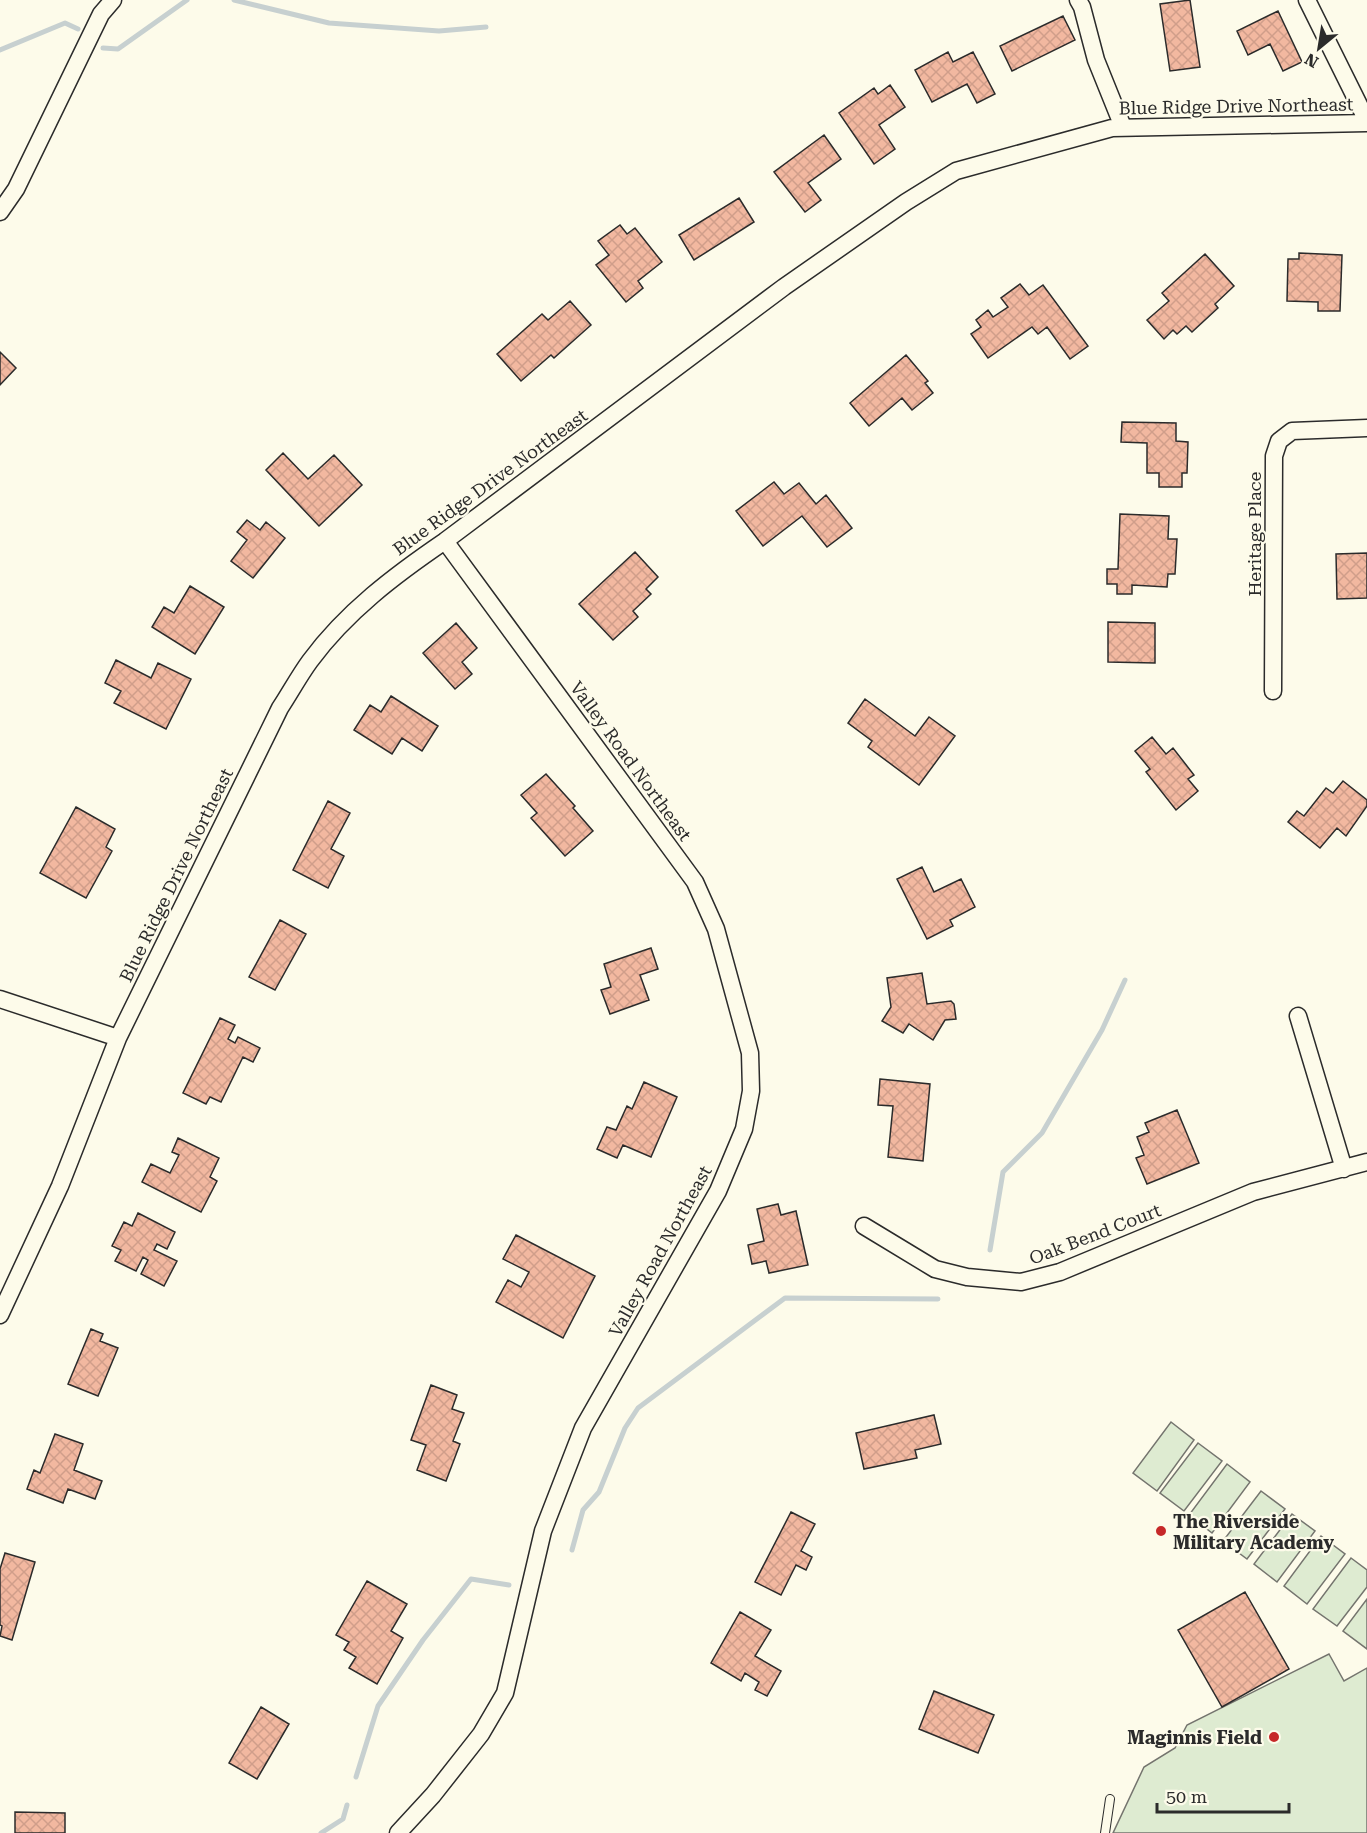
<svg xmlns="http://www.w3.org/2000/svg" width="1367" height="1833" viewBox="0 0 1367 1833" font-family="'Roboto Serif',serif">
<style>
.grass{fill:#deebd1;stroke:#74746e;stroke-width:1.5}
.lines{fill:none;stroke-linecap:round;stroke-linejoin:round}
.stream{stroke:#c7d0d0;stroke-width:5}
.building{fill:url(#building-cross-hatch);stroke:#2b2b2b;stroke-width:1.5}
.lane-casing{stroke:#2b2b2b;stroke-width:10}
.street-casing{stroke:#2b2b2b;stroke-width:19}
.lane{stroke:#fdfbea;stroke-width:8}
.street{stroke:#fdfbea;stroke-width:16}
.poi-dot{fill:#c62828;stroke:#fdfbea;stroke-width:2}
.labels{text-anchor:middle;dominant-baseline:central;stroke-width:4.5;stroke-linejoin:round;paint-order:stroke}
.street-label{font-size:18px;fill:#2b2b2b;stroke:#fdfbea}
.poi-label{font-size:18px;font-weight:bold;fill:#2b2b2b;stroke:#fdfbea;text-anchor:start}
</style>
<defs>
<pattern id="building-cross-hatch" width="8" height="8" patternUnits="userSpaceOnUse" patternTransform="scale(1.5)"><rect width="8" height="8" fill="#f2b8a0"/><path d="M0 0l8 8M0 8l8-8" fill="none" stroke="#d09e8a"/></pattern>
</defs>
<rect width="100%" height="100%" fill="#fdfbea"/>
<path class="grass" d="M1171 1422 1194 1440 1157 1491 1133 1473Z
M1198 1443 1222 1461 1184 1511 1160 1493Z
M1227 1464 1250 1482 1212 1533 1189 1515Z
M1261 1491 1285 1509 1247 1559 1223 1541Z
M1292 1514 1315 1531 1277 1582 1254 1564Z
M1321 1536 1345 1554 1307 1604 1284 1586Z
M1351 1558 1367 1570V1587L1337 1626 1313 1609Z
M1367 1599V1649L1343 1631Z
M1329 1654 1344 1681 1367 1668V1833H1113L1144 1767 1175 1748 1187 1725Z"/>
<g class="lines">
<path class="stream" d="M234 0 329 23 439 31 486 27
M103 48 118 49 187 0
M0 50 65 23 78 29
M990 1250 1003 1172 1042 1133 1102 1030 1125 980
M572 1550 583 1510 599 1492 625 1428 638 1408 785 1298 938 1299
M356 1777 378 1706 423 1640 471 1579 509 1585
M321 1833 343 1819 347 1805"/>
</g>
<path class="building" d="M1190 0 1200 67 1170 71 1160 4Z
M1190 0 1200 67 1170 71 1160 4Z
M1278 11 1302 62 1283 71 1270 44 1248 55 1237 31Z
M1063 16 1075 40 1012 71 1000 46Z
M948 52 953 62 973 52 995 94 977 103 967 84 932 102 915 70Z
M890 85 905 107 879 125 895 149 874 164 839 113 874 88 878 94Z
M824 135 841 159 808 183 821 200 805 212 774 172Z
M739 198 754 222 694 260 679 235Z
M620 225 627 234 635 228 662 262 638 281 643 288 626 302 596 265 609 255 598 241Z
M1299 253 1342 255 1340 311H1318V302L1287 301 1288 259H1299Z
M1205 254 1234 286 1215 304 1218 308 1192 332 1186 326 1177 334 1173 330 1164 339 1147 320 1169 301 1162 293Z
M1020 284 1029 295 1043 285 1088 346 1070 359 1047 327 1038 334 1032 327 988 358 971 334 981 327 976 320 988 310 993 317 1008 307 1001 298Z
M570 301 591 325 554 358 551 355 521 381 497 354 542 314 548 320Z
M0 352 16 368 0 385Z
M906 355 928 381 925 383 933 393 912 410 902 398 869 426 850 403Z
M1122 422 1176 423V441L1188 442 1187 473H1182V487H1159V473H1147V443L1121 442Z
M283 453 308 479 334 455 362 485 319 526 266 470Z
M774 482 784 494 799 483 816 504 826 495 852 528 827 547 802 516 763 546 736 511Z
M1120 514 1169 516 1168 539H1177L1175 574H1168L1167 587 1132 585V594H1117V584H1107V569H1118Z
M247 520 260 530 266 522 285 538 253 578 231 561 247 540 237 532Z
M635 552 658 577 646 589 651 594 633 611 638 617 613 640 579 604Z
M1367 553V598L1337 599 1336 554Z
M1367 553V598L1337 599 1336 554Z
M190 586 224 607 195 654 152 627 164 607 174 613Z
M1108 622 1155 623V663L1108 662Z
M1108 622 1155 623V663L1108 662Z
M456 623 477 648 462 662 472 674 455 689 423 653Z
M116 660 151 678 158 663 191 679 166 729 114 703 121 691 105 683Z
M391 696 438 726 422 751 402 738 392 754 354 730 370 705 381 712Z
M865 699 915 736 929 717 955 736 919 785 868 747 872 741 848 723Z
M1152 737 1166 754 1173 748 1194 775 1188 779 1198 791 1176 810 1146 772 1150 769 1135 751Z
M546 774 575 806 573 808 593 831 565 856 531 818 537 813 521 795Z
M1343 781 1367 800V806L1346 836 1337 828 1320 848 1288 822 1297 811 1304 816 1326 788 1333 793Z
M328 801 350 813 331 849 344 856 328 888 293 870Z
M76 807 115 829 106 847 112 851 86 898 40 873Z
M922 867 934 892 961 879 975 907 950 920 953 926 927 939 897 879Z
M280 920 306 934 275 990 249 977Z
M651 948 658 969 640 975 649 1000 610 1014 601 990 611 987 604 964Z
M922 973 927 1004 951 1001 954 1004 956 1019 945 1020 933 1040 909 1024 903 1033 882 1021 891 1007 887 978Z
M220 1018 235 1025 228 1039 235 1043 238 1037 260 1048 253 1062 243 1057 221 1102 210 1097 206 1104 183 1093Z
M880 1079 930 1084 923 1161 888 1157 893 1106 878 1105Z
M644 1082 677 1097 651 1157 623 1145 617 1158 597 1149 607 1127 616 1130 627 1106 632 1109Z
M1177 1110 1199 1163 1147 1184 1136 1158 1144 1155 1137 1137 1149 1132 1145 1123Z
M178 1138 219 1158 210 1177 217 1181 201 1212 142 1182 151 1164 170 1173 179 1155 172 1152Z
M778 1204 781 1215 796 1211 808 1265 769 1273 766 1261 752 1264 748 1245 764 1241 757 1209Z
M138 1213 175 1232 167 1249 157 1244 154 1250 177 1261 164 1286 141 1274 148 1260 143 1257 136 1271 115 1261 121 1250 112 1246 124 1222 132 1226Z
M516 1235 595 1276 563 1338 496 1302 508 1280 521 1287 529 1272 503 1259Z
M91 1329 103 1334 100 1341 118 1348 98 1396 68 1384Z
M431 1385 457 1395 452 1409 464 1413 453 1441 460 1444 446 1481 417 1470 426 1445 411 1440Z
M934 1415 941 1444 915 1450 917 1458 864 1469 856 1433Z
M55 1434 83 1444 74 1470 102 1481 95 1499 68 1489 63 1503 27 1489 34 1470 40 1473Z
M791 1512 815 1524 801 1551 812 1557 806 1570 796 1565 781 1595 755 1582Z
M5 1553 35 1562 12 1640 0 1636 2 1626 0 1625V1569Z
M367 1581 407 1604 391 1631 403 1638 377 1684 349 1668 356 1657 344 1650 349 1642 336 1635Z
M1245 1592 1289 1669 1222 1707 1178 1630Z
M740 1612 771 1630 755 1656 781 1671 767 1696 755 1690 759 1682 745 1673 741 1681 711 1663Z
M934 1691 994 1715 978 1753 919 1729Z
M261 1707 289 1724 257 1779 229 1763Z
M15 1812 65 1813V1833H15Z"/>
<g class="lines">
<g class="lane-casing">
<path id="lane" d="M1105 1833 1110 1799"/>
</g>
<g class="street-casing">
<path id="street" d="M1078 0 1082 7 1096 60 1123 127
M1307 0 1367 121
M0 212 16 189 101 14 113 0
M1273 691 1274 456 1279 441 1292 431 1367 428
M0 999 118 1038
M1298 1016 1344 1169
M864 1226 935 1269 967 1277 1021 1282 1060 1272 1253 1192 1367 1162
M0 1315 60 1186 118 1038 280 708C290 693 299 676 310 661 346 612 395 575 445 541L784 287 906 202 956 171 1112 128 1367 123
M398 1833 433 1795 481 1734 505 1693 543 1531 583 1428 718 1191 744 1129 751 1091 750 1053 716 929 695 882 445 541"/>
</g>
<use href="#lane" class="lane"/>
<use href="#street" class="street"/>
</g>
<g class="poi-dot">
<circle cx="1161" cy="1531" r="6"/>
<circle cx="1274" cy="1737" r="6"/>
</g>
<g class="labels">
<g class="street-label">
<text transform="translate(1236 106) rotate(-1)">Blue Ridge Drive Northeast</text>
<text transform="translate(490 482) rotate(-36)">Blue Ridge Drive Northeast</text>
<text transform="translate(1254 534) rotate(-90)">Heritage Place</text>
<text transform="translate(631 761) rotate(54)">Valley Road Northeast</text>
<text transform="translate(176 875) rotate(-64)">Blue Ridge Drive Northeast</text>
<text transform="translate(1095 1234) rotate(-21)">Oak Bend Court</text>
<text transform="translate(660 1251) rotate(-61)">Valley Road Northeast</text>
</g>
<g class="poi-label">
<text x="1173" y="1521">The Riverside<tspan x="1173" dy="21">Military Academy</tspan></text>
<text x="1262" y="1737" text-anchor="end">Maginnis Field</text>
</g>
</g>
<g transform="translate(1319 48) rotate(210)" stroke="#fdfbea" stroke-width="4.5" paint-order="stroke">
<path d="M0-4.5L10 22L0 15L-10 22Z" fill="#2b2b2b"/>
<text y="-9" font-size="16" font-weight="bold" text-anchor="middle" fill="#2b2b2b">N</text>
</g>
<path d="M1157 1803v9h132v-9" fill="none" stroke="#2b2b2b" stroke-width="3"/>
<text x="1166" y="1803" font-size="18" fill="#2b2b2b" stroke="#fdfbea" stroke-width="4.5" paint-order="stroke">50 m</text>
</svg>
